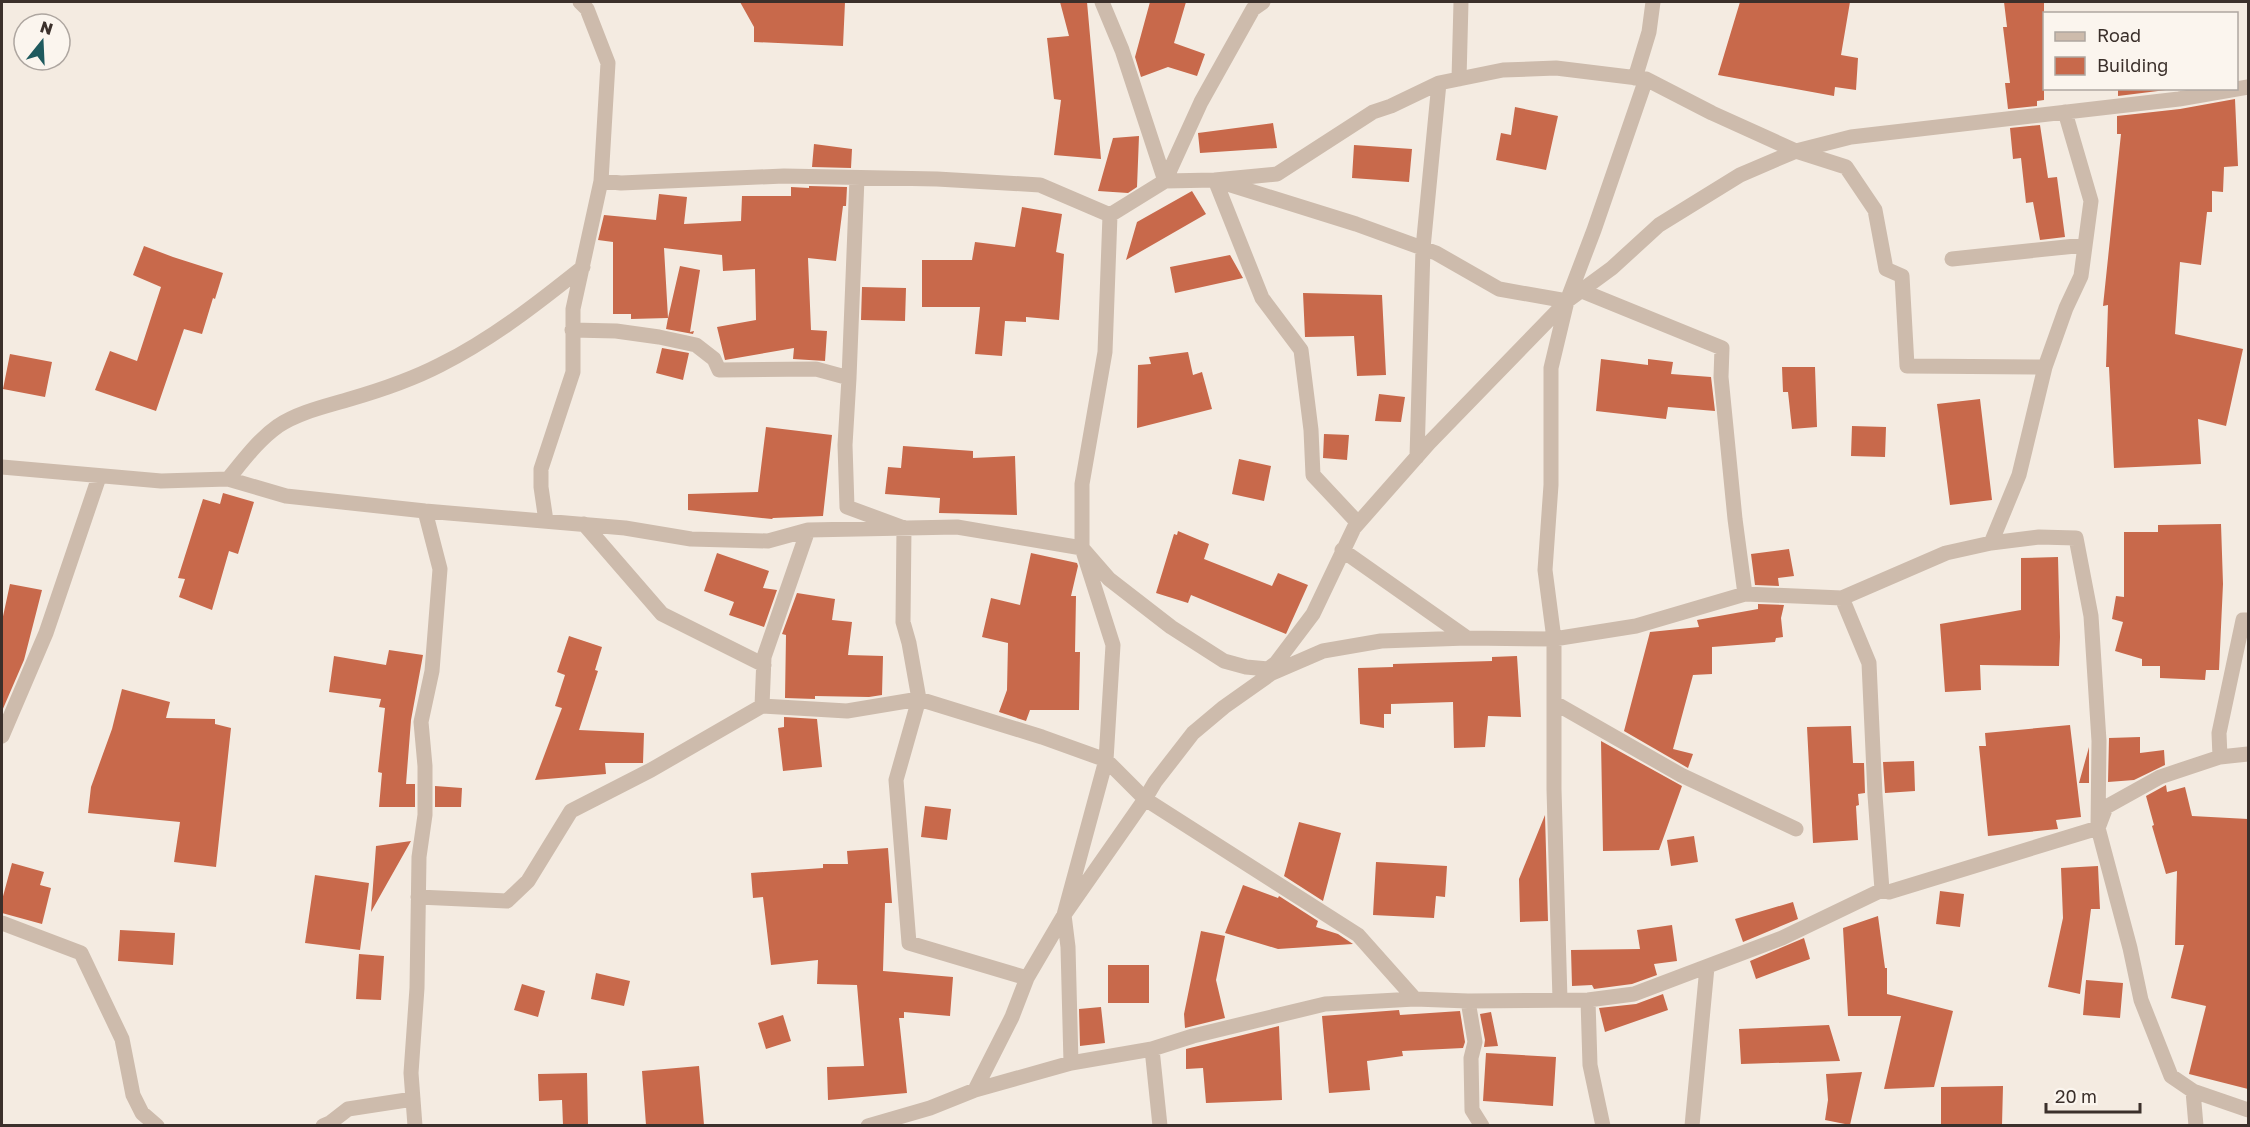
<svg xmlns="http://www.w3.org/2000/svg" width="2250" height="1127" viewBox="0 0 2250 1127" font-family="'Golos Text',sans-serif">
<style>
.building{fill:#c8694b}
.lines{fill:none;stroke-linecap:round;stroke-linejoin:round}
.street{stroke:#cdbbac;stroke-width:15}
</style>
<rect width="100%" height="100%" fill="#f4ebe1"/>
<path class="building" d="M740 2H845L843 46 754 42V27Z
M1060 2H1087L1101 159 1054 155 1061 100 1054 99 1047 38 1069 36Z
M1150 2H1186L1174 43 1205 54 1197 76 1168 67 1141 77 1135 57Z
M1740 2H1850L1841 55 1858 58 1856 90 1835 87 1834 96 1718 75Z
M2004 2H2044V100L2037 101V106L2008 109 2005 83H2010L2003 27H2007Z
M2118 88H2182L2118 96Z
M2235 99 2238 166 2224 167 2223 192 2212 191V212H2207L2201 265 2180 262 2175 334 2243 349 2226 426 2198 419 2201 464 2114 468 2109 367H2106L2108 305 2103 306 2121 134H2117V116L2180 109Z
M1515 107 1558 116 1546 170 1496 160 1501 133 1511 135Z
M1273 123 1277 148 1200 153 1198 133Z
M2040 125 2048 178 2057 177 2065 237 2040 240 2033 202 2026 203 2021 158 2013 159 2010 128Z
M1139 136 1137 187 1128 193 1098 191 1113 138Z
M814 144 852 149 851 168 812 167Z
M1354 145 1412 149 1409 182 1352 178Z
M809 186 847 187 846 206H843L836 261 808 258 811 330 827 331 825 361 793 359 794 348 725 360 717 327 756 320 755 269 723 271 722 255 664 248 668 318 680 266 700 270 690 332 694 331 693 334 666 329 668 318 631 319V314H613V242L598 240 604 215 656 220 659 194 687 197 684 224 741 221 742 196H791V187L809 188Z
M1192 191 1206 214 1126 260 1137 222Z
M1022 207 1062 214 1056 252 1064 254 1059 320 1026 317V322L1005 321 1002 356 975 354 980 307H922V260H972L975 242 1015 247Z
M144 246 173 257 223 273 215 299 213 298 202 334 184 329 156 411 95 390 110 351 137 361 161 287 133 275Z
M1230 255 1243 278 1175 293 1170 267Z
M862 287 906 288 905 321 861 320Z
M1303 293 1382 295 1386 375 1357 376 1354 336 1305 337Z
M662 348 689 353 683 380 656 373Z
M1188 352 1193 375 1202 372 1212 409 1137 428 1138 365 1151 364 1149 357Z
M10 354 52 362 45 397 3 389Z
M1601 359 1648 365V359L1673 362 1671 374 1711 377 1715 411 1668 407 1666 419 1596 411Z
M1782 367H1815L1817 427 1792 429 1788 392H1783Z
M1379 394 1405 397 1401 422 1375 421Z
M1980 399 1992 500 1950 505 1937 404Z
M1852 426 1886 427 1885 457 1851 456Z
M766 427 832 435 823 516 773 518 772 519 688 510V494L758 492Z
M1324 434 1349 435 1347 460 1323 458Z
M903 446 973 451V458L1015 456 1017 515 939 513 940 498 885 494 888 467 901 468Z
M1239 459 1271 466 1264 501 1232 494Z
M223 493 254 502 238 554 229 551 212 610 179 597 185 579 178 578 203 499 220 504Z
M2221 524 2223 584 2219 670H2206L2205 680 2160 678V666H2142V659L2115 651 2123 622 2112 619 2116 596 2124 597V532H2158V525Z
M1178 531 1209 544 1204 559 1272 586 1278 573 1308 585 1286 634 1191 595 1188 603 1156 593 1174 534 1177 535Z
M1789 549 1794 576 1778 578 1779 586 1755 585 1751 554Z
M717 553 769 571 763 588 777 590 764 627 729 615 734 602 704 591Z
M1031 553 1077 563 1078 566 1071 596H1076L1075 652H1080L1079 710H1030L1026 721 999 712 1007 690 1008 643 982 637 991 598 1020 605Z
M2058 557 2060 637 2059 666 1980 665 1981 690 1945 692 1940 624 2021 610V558Z
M10 584 42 590 24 660 2 711V621Z
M797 593 835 599 832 620 852 622 848 655 883 656 882 695 869 697 815 696V699L785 698 786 635 782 634Z
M1758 604 1784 605 1781 618 1783 637 1776 638 1775 642 1712 647V674L1693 675 1673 749 1693 754 1688 768 1624 731 1650 632 1699 627 1697 620 1758 609Z
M569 636 602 647 595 670 598 671 579 730 644 733 643 763H605L606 774 535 780 562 708 555 706 565 675 557 672Z
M389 650 423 655 411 720 406 784H415V807H379L382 773 378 772 385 708 379 707 381 699 329 692 334 656 386 665Z
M1517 656 1521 717 1488 716 1485 747 1454 748 1453 702 1391 704V714H1384V728L1360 724 1358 668 1393 667V664L1492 661V657Z
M122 689 170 702 166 718 215 719V724L231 728 216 867 174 862 180 822 88 813 91 787 112 729Z
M784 717 817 719 822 767 783 771 778 728 784 727Z
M2070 725 2081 817 2056 820 2058 829 1988 836 1979 746H1986L1985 733Z
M1851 726 1853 763H1864L1865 793 1858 794 1859 805 1856 806 1858 840 1813 843 1807 727Z
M2140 737V753L2164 750 2165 765 2134 780 2108 782 2109 738Z
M1601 741 1682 786 1659 850 1603 851Z
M2089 747V783H2079Z
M1914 761 1915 791 1885 793 1883 762Z
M2166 785 2167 792 2185 787 2192 816 2248 819V1089L2189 1074 2206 1006 2171 998 2184 945H2175L2177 871 2166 874 2152 826 2154 825 2146 796Z
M435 786 462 788 461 807H435Z
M925 806 951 809 947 840 921 837Z
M1545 815 1548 921 1520 922 1519 879Z
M1299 822 1341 833 1323 901 1284 876Z
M1694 836 1698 862 1671 866 1667 840Z
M411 841 371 912 376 846Z
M888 848 892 903H885L883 971 953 977 950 1016 904 1012V1018H899L907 1093 828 1100 827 1067 864 1066 857 985 817 984 818 960 771 965 763 897 753 898 751 873 823 868V864H848L847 851Z
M1376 862 1447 866 1445 897 1436 896 1434 918 1373 915Z
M12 863 44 872 40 885 51 888 42 924 2 913V900Z
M2098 866 2100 909H2091L2080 994 2048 987 2063 918 2061 868Z
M315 875 369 883 360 950 305 943Z
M1243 885 1278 898 1279 896 1318 921 1316 927 1338 934 1353 944 1278 949 1225 933Z
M1940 891 1964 894 1960 927 1936 924Z
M1793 902 1798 919 1743 942 1735 919Z
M1878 916 1885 968H1887V994L1953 1011 1934 1087 1884 1089 1901 1016H1848L1843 928Z
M1672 925 1677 961 1654 964 1657 975 1632 984 1594 989 1592 985 1572 986 1571 950 1640 949 1637 930Z
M120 930 175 933 173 965 118 961Z
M1201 931 1225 936 1216 980 1225 1018 1185 1028 1184 1014Z
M1804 938 1810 959 1756 979 1750 961Z
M359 954 384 956 381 1000 356 999Z
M1108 965H1149V1003H1108Z
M596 973 630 981 624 1006 591 999Z
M2086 980 2123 983 2120 1018 2083 1015Z
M522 984 545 991 538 1017 514 1010Z
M1663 994 1668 1010 1605 1032 1599 1008 1636 1004Z
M1101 1007 1105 1043 1080 1046 1079 1009Z
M1399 1010 1400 1015 1460 1011 1465 1042 1463 1048 1402 1051 1403 1056 1367 1061 1370 1090 1329 1093 1322 1016Z
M1491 1012 1498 1046 1484 1047 1485 1040 1480 1014Z
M783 1015 791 1041 766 1049 758 1023Z
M1829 1025 1840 1061 1741 1064 1739 1029Z
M1279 1026 1282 1100 1206 1103 1203 1068 1186 1069V1049Z
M1486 1053 1556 1057 1553 1106 1483 1101Z
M699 1066 704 1125H646L642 1071Z
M1862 1072 1850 1125 1825 1120 1828 1100 1826 1074Z
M587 1073 588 1125H563L562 1100 539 1101 538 1074Z
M2003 1086 2002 1125H1941V1087Z"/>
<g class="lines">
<path class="street" d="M1102 2 1122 50 1165 181
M1635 78 1649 32 1653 2
M1459 79 1461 2
M601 181 621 183 784 176 937 179 1040 185 1110 215
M1165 181 1201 102 1253 9 1263 2
M1952 259 2085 245
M1582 291 1722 348 1721 377 1735 519 1745 594
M572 330 616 331 659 337 696 345 714 359 719 370 816 369 849 378 845 445 847 507 904 528 903 622 909 643 919 699 896 780 909 943 1027 978
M849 378 857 178
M1417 457 1423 248 1439 83
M2 467 161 481 228 479 286 496 425 511 625 528 691 539 768 541 808 530 957 527 1082 548 1109 579 1171 627 1224 661 1246 667 1268 669 1276 663
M228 479C243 461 258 440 278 426 299 412 327 406 350 399 381 390 411 380 440 365 492 339 538 303 583 267
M546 521 541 487V469L573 372V309L601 181 608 63 587 9 580 2
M1358 523 1313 475 1311 430 1301 350 1262 298 1215 180 1277 174 1373 112 1391 106 1439 83 1503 70 1556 68 1646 79 1712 113 1796 151 1846 167 1875 210 1886 269 1902 276 1907 366 2045 367
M584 524 662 614 764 665
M1991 543 2019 475 2045 367 2066 308 2081 276 2091 201 2065 112
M1342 550 1467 638
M1842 598 1869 663 1875 795 1882 890
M1273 670 1276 663 1313 614 1354 528 1429 443 1567 301 1612 268 1659 225 1740 175 1796 151 1851 137 2179 99 2248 87
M1555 703 1681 775 1796 829
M762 706 764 657 808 530
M2 736 46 633 99 477
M2220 757 2219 733 2243 620H2248
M418 897 507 901 528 881 571 811 651 770 762 706 847 711 919 699 1042 737 1106 760 1145 799 1358 935 1415 999
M2 923 81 953 122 1039 133 1095 142 1113 157 1126
M1560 1000 1554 789V639L1545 570 1551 485V368L1567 301 1594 230 1646 79
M1588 1000 1590 1065 1603 1126
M1468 1001 1475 1042 1471 1058 1472 1110 1482 1126
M1152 1049 1160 1126
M1071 1063 1068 947 1064 915 1145 799 1155 782 1193 733 1224 707 1272 673 1323 651 1381 641 1467 638 1554 639 1636 626 1745 594 1842 598 1946 553 1991 543 2039 537 2076 538 2091 616 2099 741 2098 828 2130 948 2141 1000 2171 1076 2193 1091 2196 1126
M975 1090 1012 1017 1027 978 1064 915 1106 760 1113 645 1082 548V484L1105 352 1110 215 1165 181 1215 180 1356 224 1436 253 1499 289 1567 301
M2193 1091 2248 1110
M323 1126 330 1123 348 1109 413 1099
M415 1126 411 1073 417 988 419 857 425 815V766L421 722 432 671 440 569 425 511
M868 1126 930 1108 975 1090 1071 1063 1152 1049 1193 1036 1325 1004 1415 999 1468 1001 1588 1000 1634 994 1782 938 1882 890 1889 892 2098 828 2106 807 2160 777 2220 757 2248 754
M1692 1126 1707 967"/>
</g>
<rect width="2250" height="1127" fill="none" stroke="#3b302b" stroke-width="6"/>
<rect x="2043" y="12" width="195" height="78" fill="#fbf5ee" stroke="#aea6a0" stroke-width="1.5"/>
<rect x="2055" y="32" width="30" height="9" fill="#cdbbac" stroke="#aea6a0" stroke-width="1.5"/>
<text x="2097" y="42" font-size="18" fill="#3b302b">Road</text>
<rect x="2055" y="57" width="30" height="18" fill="#c8694b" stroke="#aea6a0" stroke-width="1.5"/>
<text x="2097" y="72" font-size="18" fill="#3b302b">Building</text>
<g transform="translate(42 42) rotate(18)"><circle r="28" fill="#fbf5ee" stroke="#aea6a0" stroke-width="1.5"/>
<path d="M0-4.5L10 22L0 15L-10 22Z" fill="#1f5a5e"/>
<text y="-9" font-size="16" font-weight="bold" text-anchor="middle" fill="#3b302b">N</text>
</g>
<path d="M2046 1103v9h94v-9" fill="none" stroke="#3b302b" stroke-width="3"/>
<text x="2055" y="1103" font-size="18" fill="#3b302b" stroke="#fbf5ee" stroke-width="4.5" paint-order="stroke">20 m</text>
</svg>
